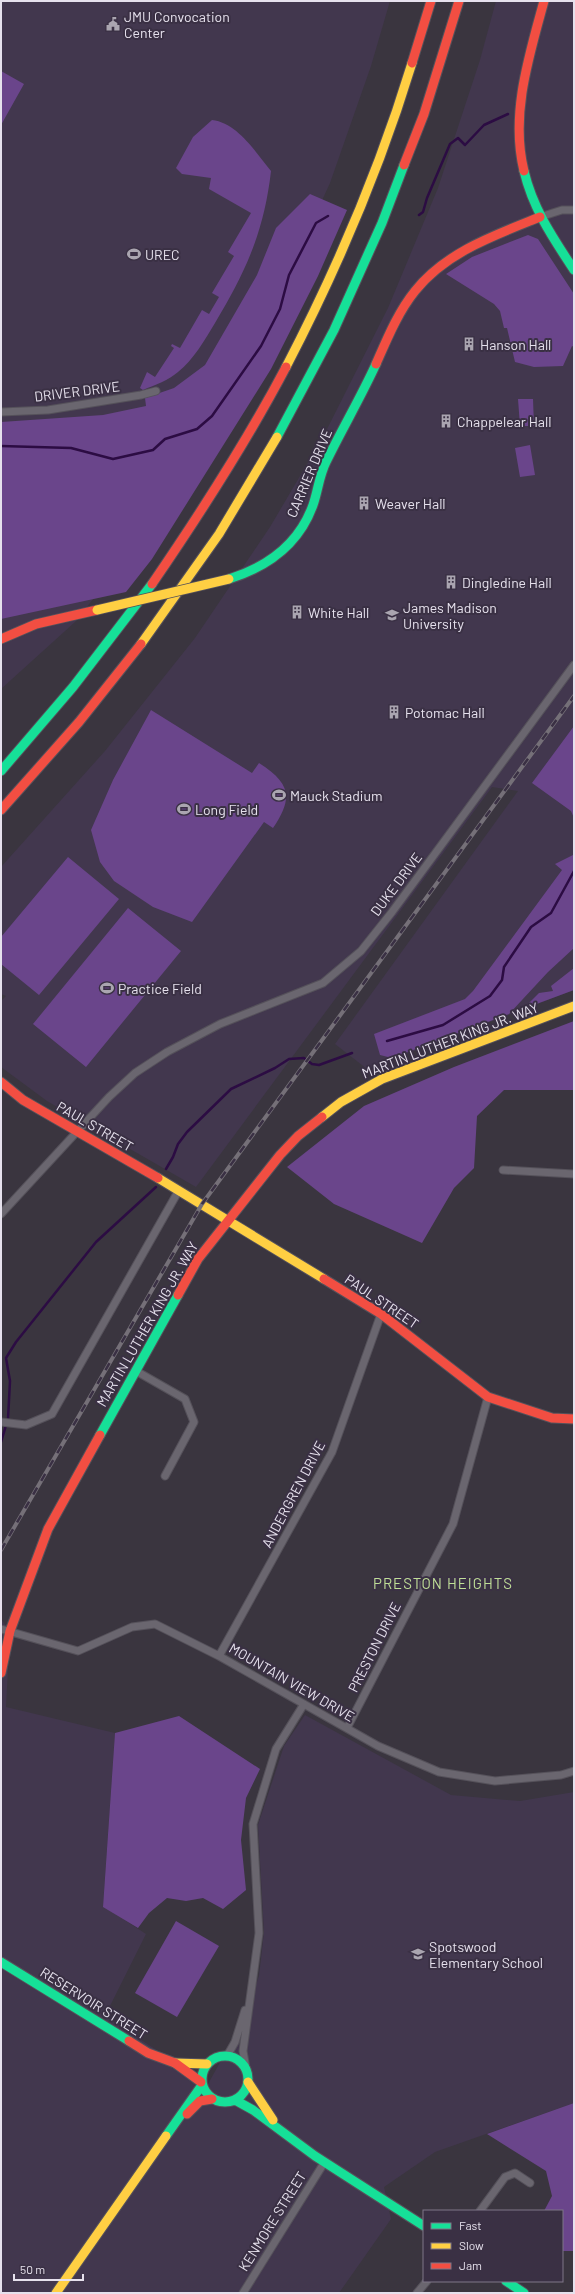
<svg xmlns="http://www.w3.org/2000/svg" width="575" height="2294" viewBox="0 0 575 2294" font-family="Barlow,sans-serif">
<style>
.built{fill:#42374e}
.green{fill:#6a458b}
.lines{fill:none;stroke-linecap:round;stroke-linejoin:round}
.stream{stroke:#2c0c43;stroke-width:2.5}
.street-casing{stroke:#55515a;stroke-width:9}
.fast-casing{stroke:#55515a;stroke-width:11}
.slow-casing{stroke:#55515a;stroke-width:11}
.jam-casing{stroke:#55515a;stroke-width:11}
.street{stroke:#6a666f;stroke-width:7}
.fast{stroke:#16e098;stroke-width:9}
.slow{stroke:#ffcf43;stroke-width:9}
.jam{stroke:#f24e42;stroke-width:9}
.rail-casing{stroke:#757078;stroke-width:4}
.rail{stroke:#3a3044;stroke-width:2.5;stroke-dasharray:8;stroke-linecap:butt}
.slow-bridge-casing{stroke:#55515a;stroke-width:11;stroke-linecap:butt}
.slow-bridge{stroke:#ffcf43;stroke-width:9}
.labels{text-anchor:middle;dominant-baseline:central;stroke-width:4;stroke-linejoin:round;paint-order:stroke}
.poi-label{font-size:14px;fill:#e6e1ed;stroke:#3a3044;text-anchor:start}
.street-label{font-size:14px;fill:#e6e1ed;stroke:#3a3044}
.neighbourhood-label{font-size:15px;letter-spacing:1px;fill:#c0df97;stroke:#3a3044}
</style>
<rect width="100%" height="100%" fill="#3a353f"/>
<path class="built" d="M1 1H390L371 66 330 183 274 305 101 589 75 622 1 689Z
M496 1H574V990L367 1069 335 1044 518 791 492 787 196 1187 47 1101 1 1067V1001L6 996 1 994V867L105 751 195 638 270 527 323 437 388 308 438 188 480 60Z
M1 1619 10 1631 6 1707 115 1733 103 1906 146 1934 105 2016 208 2084 244 2019 259 1976 264 1932 258 1825 284 1746 305 1715 451 1795 520 1801 574 1792V2103L435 2152 384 2187 391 2219 339 2293H1Z"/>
<path class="green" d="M1 71 24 84 1 125Z
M212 120C238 123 256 153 271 171 264 232 246 271 215 323 204 341 194 359 178 372 169 380 155 385 143 390L140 388 147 372 155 377 174 348 171 346 172 344 180 348 202 310 209 314 219 297 212 293 234 256 228 252 251 213 209 189 211 178 182 174 176 168 193 137Z
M310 194 347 210 318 276 271 369 152 559 126 592 1 619V422L103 415 146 406 145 398 174 388 205 365 257 275 276 228Z
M528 235 538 239 574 294V347L572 346 563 366 534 367 515 362 507 328H504L500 311 494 304 446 274 472 257Z
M518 399H533L534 426H520Z
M530 445 535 475 520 477 515 448Z
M151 710 252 773 259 763C290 783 294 797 273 828L264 822 192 922 153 907 114 881 100 862 91 830 113 780Z
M574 726V818L571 811 532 783Z
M573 855 574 948 548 972 509 1014 392 1058 380 1055 374 1034 465 999 473 991 562 870 555 864Z
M68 857 119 899 39 995 1 964V937Z
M128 908 181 951 86 1067 33 1024Z
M574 968V990L523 1009 539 993 553 991 551 986Z
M574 1021V1090H504L477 1116 474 1168 454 1188 422 1243 334 1204 287 1167 364 1106 454 1067Z
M179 1716 260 1769 246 1798 241 1840 246 1890 223 1909 203 1898 186 1901 167 1898 149 1913 138 1928 103 1907 115 1733Z
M176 1921 219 1946 177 2017 135 1993Z
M574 2103V2251H562V2211H544L552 2196 546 2171 487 2134Z"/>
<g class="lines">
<path class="stream" d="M419 215 423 212 427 198 450 144 458 138 465 145 484 125 508 114
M1 446 71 448 113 459 153 450 165 439 197 429 212 416 261 346 280 309 289 275 316 223 328 216
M387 1041 443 1025 490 996 502 980 504 967 531 927 551 913 574 871
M166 1169 173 1157 178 1144 187 1132 231 1089 275 1068 289 1059 304 1058 312 1064 319 1065 352 1053
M1 1442 8 1419 10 1381 6 1358 16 1342 96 1242 156 1187"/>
<g class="street-casing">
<path id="street" d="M540 217 562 210H574
M1 412 48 410 141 395 156 391
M503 1170 574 1174
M1 1214 109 1097 135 1073 167 1052 220 1024 323 983 361 951 392 912 574 665
M136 1371 185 1399 194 1422 165 1476
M1 1422 26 1425 52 1414 179 1190
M1 1629 78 1651 132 1627 155 1624 219 1656 378 1746 439 1772 495 1781 561 1775 574 1771
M219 1656 332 1452 381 1314
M347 1728 453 1524 488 1397
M227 2056 235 2042 245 2010
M246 2068 243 2051 259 1933 253 1824 276 1749 304 1704
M480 2211 505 2177 515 2173 530 2183
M243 2293 324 2163
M417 2293 427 2281"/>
</g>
<g class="fast-casing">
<path id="fast" d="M524 171C533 209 553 238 574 270
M277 437 334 330 382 223 404 165
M229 579C267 567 299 544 313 505 318 491 319 476 326 462 342 429 361 397 376 364
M1 771 73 687 152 584
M100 1435 178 1295
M1 1962 129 2041
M202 2079a23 23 0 1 1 46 0a23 23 0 1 1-46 0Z
M235 2100 253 2110 315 2156 424 2226
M166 2136 202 2085
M506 2281 524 2293"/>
</g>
<g class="slow-casing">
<path id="slow" d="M286 367C337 269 380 168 412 63
M141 644 219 534 277 437
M322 1117 341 1102 382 1079 574 1006
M158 1178 324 1279
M175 2063 207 2064
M248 2082 273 2120
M56 2293 166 2136"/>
</g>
<g class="jam-casing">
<path id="jam" d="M412 63 431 1
M404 165 424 114 459 1
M524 171C510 115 529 56 544 1
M376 364C387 339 398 312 415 291 446 252 495 235 540 217
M152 584C200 514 246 443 286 367
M1 639 36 624 97 610
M1 810 79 722 141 644
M1 1082 23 1100 158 1178
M324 1279 381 1314 488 1397 552 1418 574 1419
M178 1295 198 1259 280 1155 298 1136 322 1117
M1 1673 10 1631 48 1529 100 1435
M129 2041 148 2053 175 2063 201 2082
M187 2114 200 2101 212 2099"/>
</g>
<use href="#street" class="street"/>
<use href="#fast" class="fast"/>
<use href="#slow" class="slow"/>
<use href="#jam" class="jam"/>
<g class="rail-casing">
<path id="rail" d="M1 1550 202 1204 574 696"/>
</g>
<use href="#rail" class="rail"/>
<g class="slow-bridge-casing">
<path id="slow-bridge" d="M97 610 229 579"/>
</g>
<use href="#slow-bridge" class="slow-bridge"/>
</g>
<defs>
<g id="civic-bare" transform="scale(1.08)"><path d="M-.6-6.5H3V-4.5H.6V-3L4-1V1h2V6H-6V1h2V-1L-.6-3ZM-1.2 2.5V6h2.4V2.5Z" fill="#aaa5b0" stroke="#3a3044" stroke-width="2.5" paint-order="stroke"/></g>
<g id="stadium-bare" transform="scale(1.08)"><path d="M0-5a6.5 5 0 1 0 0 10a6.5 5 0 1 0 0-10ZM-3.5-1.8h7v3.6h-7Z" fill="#aaa5b0" stroke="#3a3044" stroke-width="2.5" paint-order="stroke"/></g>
<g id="building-bare" transform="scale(1.08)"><path d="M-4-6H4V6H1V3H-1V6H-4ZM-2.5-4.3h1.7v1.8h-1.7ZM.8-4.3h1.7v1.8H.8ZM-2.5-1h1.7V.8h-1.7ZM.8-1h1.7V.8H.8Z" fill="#aaa5b0" stroke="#3a3044" stroke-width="2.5" paint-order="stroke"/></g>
<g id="university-bare" transform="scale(1.08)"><path d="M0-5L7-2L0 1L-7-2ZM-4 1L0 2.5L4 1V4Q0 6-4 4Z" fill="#aaa5b0" stroke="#3a3044" stroke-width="2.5" paint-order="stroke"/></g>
<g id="school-bare" transform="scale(1.08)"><path d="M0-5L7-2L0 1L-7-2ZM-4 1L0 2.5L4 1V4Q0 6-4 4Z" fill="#aaa5b0" stroke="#3a3044" stroke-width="2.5" paint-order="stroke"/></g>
</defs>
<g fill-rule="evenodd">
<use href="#civic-bare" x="113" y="24"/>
<use href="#stadium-bare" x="134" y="254"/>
<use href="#building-bare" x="469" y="344"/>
<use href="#building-bare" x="446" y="421"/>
<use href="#building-bare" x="364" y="503"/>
<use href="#building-bare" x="451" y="582"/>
<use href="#building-bare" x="297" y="612"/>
<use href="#university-bare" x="392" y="615"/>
<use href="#building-bare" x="394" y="712"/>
<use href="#stadium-bare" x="279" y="795"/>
<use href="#stadium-bare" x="184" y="809"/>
<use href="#stadium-bare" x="107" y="988"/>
<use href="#school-bare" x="418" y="1954"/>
</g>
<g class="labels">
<g class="poi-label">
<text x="124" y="16">JMU Convocation<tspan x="124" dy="16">Center</tspan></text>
<text x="145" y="254">UREC</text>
<text x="480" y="344">Hanson Hall</text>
<text x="457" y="421">Chappelear Hall</text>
<text x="375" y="503">Weaver Hall</text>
<text x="462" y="582">Dingledine Hall</text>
<text x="403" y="607">James Madison<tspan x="403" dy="16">University</tspan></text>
<text x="308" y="612">White Hall</text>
<text x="405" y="712">Potomac Hall</text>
<text x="290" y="795">Mauck Stadium</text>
<text x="195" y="809">Long Field</text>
<text x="118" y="988">Practice Field</text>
<text x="429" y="1946">Spotswood<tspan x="429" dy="16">Elementary School</tspan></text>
</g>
<g class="street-label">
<text transform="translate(77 391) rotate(-7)">DRIVER DRIVE</text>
<text transform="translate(309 473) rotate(-67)">CARRIER DRIVE</text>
<text transform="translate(396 884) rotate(-53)">DUKE DRIVE</text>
<text transform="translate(450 1040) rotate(-21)">MARTIN LUTHER KING JR. WAY</text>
<text transform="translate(95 1126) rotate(30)">PAUL STREET</text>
<text transform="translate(382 1301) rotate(34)">PAUL STREET</text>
<text transform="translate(147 1324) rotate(-60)">MARTIN LUTHER KING JR. WAY</text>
<text transform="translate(293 1494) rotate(-62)">ANDERGREN DRIVE</text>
<text transform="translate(374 1647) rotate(-63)">PRESTON DRIVE</text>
<text transform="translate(292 1682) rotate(30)">MOUNTAIN VIEW DRIVE</text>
<text transform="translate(94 2003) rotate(32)">RESERVOIR STREET</text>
<text transform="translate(272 2221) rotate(-58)">KENMORE STREET</text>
</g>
<g class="neighbourhood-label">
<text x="443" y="1583">PRESTON HEIGHTS</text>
</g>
</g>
<rect width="575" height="2294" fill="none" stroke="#e6e1ed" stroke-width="4"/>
<rect x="423" y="2210" width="140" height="72" fill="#3a3044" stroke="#7f7788"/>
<rect x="431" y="2223" width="20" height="6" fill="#16e098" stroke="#7f7788"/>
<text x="459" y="2230" font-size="12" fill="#e6e1ed">Fast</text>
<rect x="431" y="2243" width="20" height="6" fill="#ffcf43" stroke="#7f7788"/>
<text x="459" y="2250" font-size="12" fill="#e6e1ed">Slow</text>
<rect x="431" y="2263" width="20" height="6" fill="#f24e42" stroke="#7f7788"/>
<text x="459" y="2270" font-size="12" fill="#e6e1ed">Jam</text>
<path d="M14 2274v6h69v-6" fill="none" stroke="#e6e1ed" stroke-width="2"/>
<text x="20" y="2274" font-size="12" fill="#e6e1ed" stroke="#3a3044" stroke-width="3" paint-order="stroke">50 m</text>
</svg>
